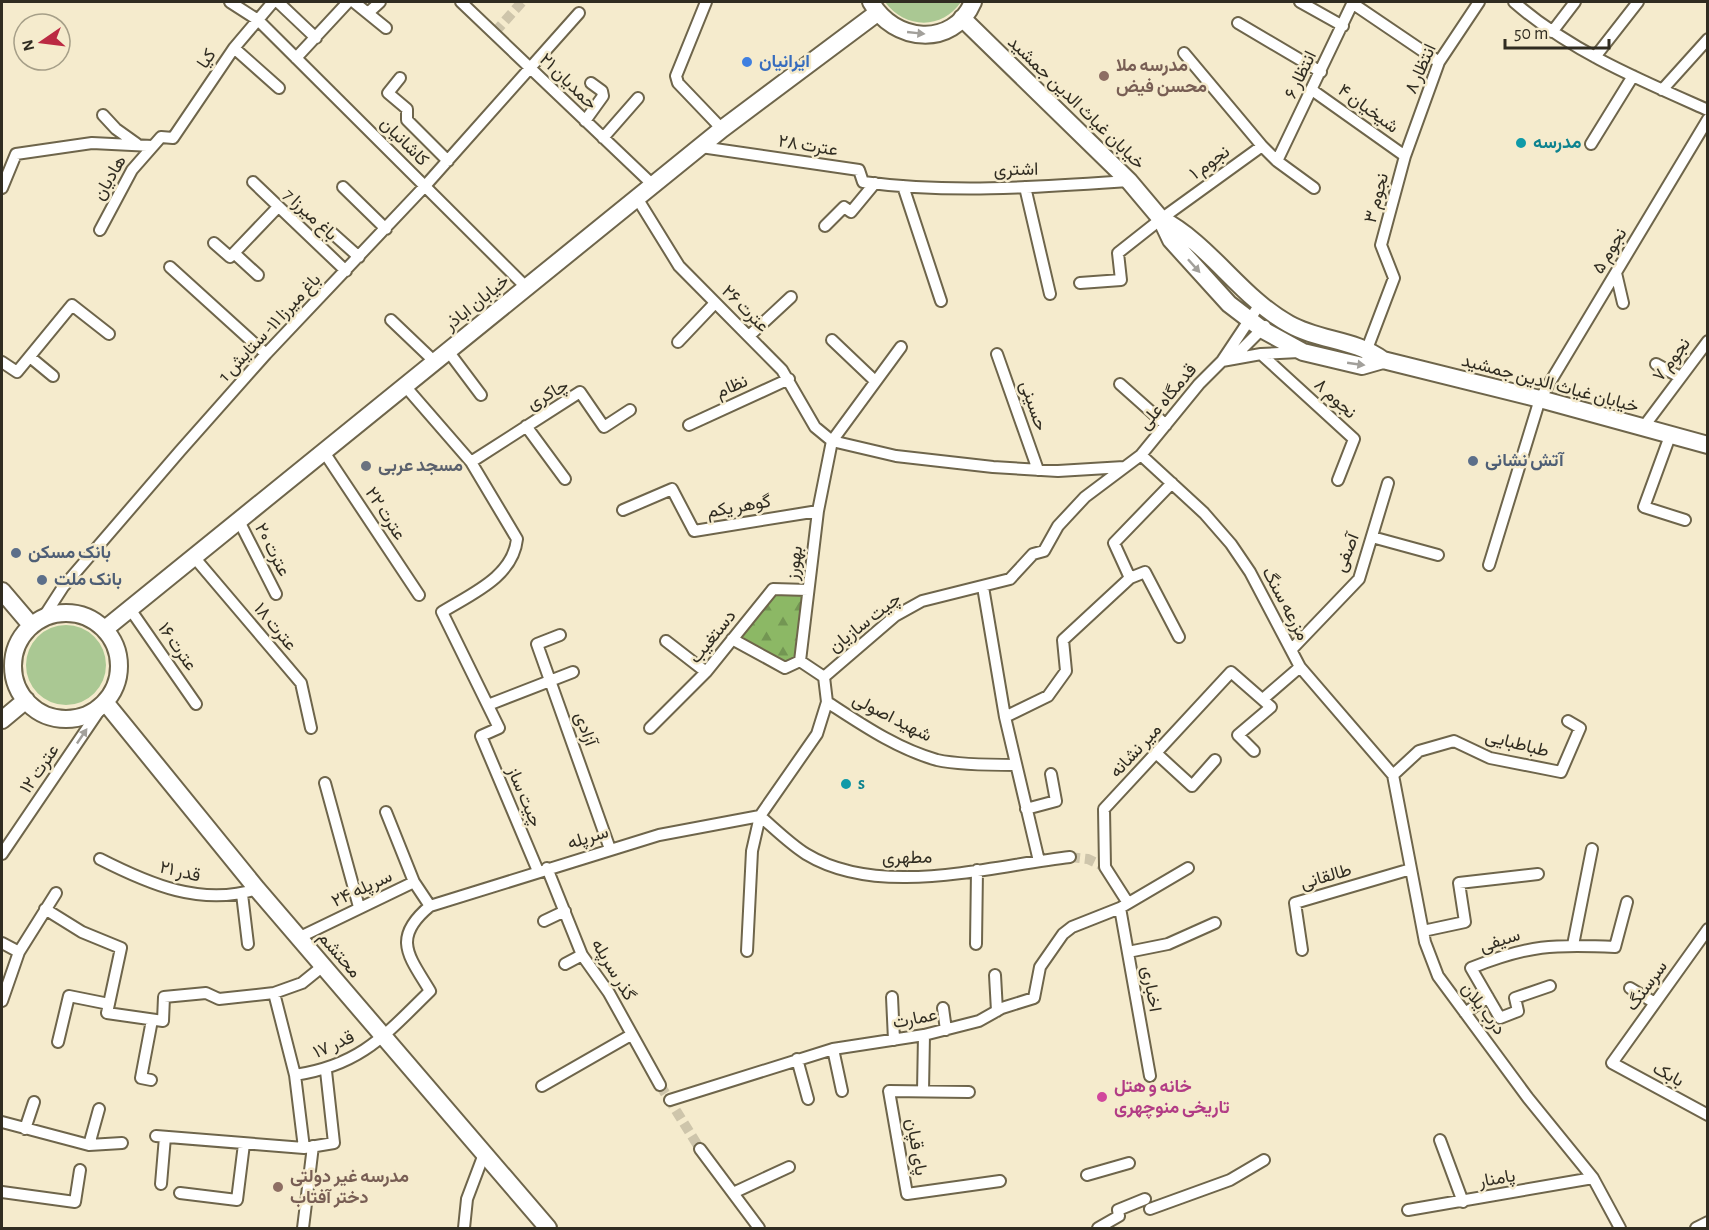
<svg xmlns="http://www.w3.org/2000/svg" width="1709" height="1230" viewBox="0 0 1709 1230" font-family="'Alegreya Sans',Vazirmatn,sans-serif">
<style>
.green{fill:#aac893}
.forest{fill:url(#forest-firs)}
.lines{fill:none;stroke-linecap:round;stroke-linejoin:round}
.minor-tunnel{stroke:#cec5ab;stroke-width:10;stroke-dasharray:10 5;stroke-linecap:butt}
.minor-casing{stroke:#6e654b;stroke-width:14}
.secondary-casing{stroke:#6e654b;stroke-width:20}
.minor{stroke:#fff;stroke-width:10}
.secondary{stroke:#fff;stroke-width:16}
.oneway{fill:#a2a09b}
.shop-dot{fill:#3f7fe0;stroke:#f5ebcd;stroke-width:2}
.education-dot{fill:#8d6e63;stroke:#f5ebcd;stroke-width:2}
.culture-dot{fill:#0f9aa8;stroke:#f5ebcd;stroke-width:2}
.service-dot{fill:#5c6f8a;stroke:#f5ebcd;stroke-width:2}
.worship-dot{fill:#6b7280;stroke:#f5ebcd;stroke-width:2}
.hotel-dot{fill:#d1479c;stroke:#f5ebcd;stroke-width:2}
.labels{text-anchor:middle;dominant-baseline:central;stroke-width:5;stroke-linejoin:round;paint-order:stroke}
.street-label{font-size:18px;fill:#302c21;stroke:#f5ebcd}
.shop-label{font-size:18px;font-weight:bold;fill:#366cbe;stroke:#f5ebcd;text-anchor:start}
.education-label{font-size:18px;font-weight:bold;fill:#785e54;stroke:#f5ebcd;text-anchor:start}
.culture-label{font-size:18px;font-weight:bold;fill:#0d838f;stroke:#f5ebcd;text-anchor:start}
.service-label{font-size:18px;font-weight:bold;fill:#4e5e75;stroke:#f5ebcd;text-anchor:start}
.worship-label{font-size:18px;font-weight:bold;fill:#5b616d;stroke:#f5ebcd;text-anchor:start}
.hotel-label{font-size:18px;font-weight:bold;fill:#b23c85;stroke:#f5ebcd;text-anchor:start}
</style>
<defs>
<pattern id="forest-firs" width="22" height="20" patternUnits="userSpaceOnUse" patternTransform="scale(1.5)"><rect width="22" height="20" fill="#8cb865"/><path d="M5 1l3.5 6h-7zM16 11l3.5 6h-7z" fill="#739653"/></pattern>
</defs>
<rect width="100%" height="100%" fill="#f5ebcd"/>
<path class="green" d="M885 2H961C942 30 905 29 885 2Z
M26 665a40 40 0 1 1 80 0a40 40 0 1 1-80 0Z"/>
<path class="forest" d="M773 589 808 590 800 661 785 668 732 639Z"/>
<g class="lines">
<path class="minor-tunnel" d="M495 32 522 2
M1070 857 1088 859 1105 867
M660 1085 700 1149"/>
<g class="minor-casing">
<path id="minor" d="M230 2 258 20 527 288
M278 2 316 38
M354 2 386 28
M461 2 653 185
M706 2 676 76 678 83 722 129
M1300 2 1343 26
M1514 2C1570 51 1640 80 1708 110
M1352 3 1439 62
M368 13 380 2
M1238 23 1321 72
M1552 32 1575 2
M234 48 279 88
M1184 53 1262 146
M1595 57 1638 2
M296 58 348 2
M400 78 388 93 407 109V120L448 161
M1312 90 1405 156
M1662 90 1708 39
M103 115 116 129 137 144
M585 121 603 96 602 91 591 83
M603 138 638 98
M1591 144 1633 76
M701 147 859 170 863 182C951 194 1041 187 1129 181
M1277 161 1353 2
M253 182 346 271
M903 186 941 301
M343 187 386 229
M1025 187 1050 294
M2 188 16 154 92 143 152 146
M637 198 679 266 782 370 815 427 832 441 896 456 993 467 1058 471 1124 467
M825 226 844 207 851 212 875 183
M100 230 132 170 161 137 173 138 234 48 273 2
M331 232 359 257
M214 243 230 257 234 253
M170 267 266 354
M1616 273 1623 303
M258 275 234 253 277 208
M1080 283 1121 280 1118 253 1161 219 1262 146 1277 161 1314 188
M391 320 435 362
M749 336 791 297
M832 340 874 380
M678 342 715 303
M1367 349 1394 278 1381 245 1405 156 1439 62 1479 2
M448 351 481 395
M997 354 1038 470
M1261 354 1354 439 1338 480
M30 357 53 376
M1230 357 1238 353 1265 326
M1222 361 1261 354 1299 352
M2 362 17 372 72 305 109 334
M1656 364 1680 377
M1120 384 1166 425
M405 386 471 462 517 539C513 577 471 594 442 612L499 728 481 736 538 871
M689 425 789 379
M526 426 565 479
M1642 429 1708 341
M1670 436 1644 507 1685 520
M324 452 419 595
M1141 455 1204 513 1231 544 1250 572 1300 667 1393 775 1425 942 1438 976 1528 1098 1593 1178 1620 1228
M471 462 580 392 604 427 630 410
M623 510 672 489 694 531 818 511
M239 521 276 594
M1372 537 1438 555
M194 557 301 683 311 728
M1489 565 1540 399 1708 119
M1130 578 1145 572 1179 637
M983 587 1005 717 1039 861
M130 609 196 704
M43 618 63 587 180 451 266 354 425 186 579 13
M560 635 537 644 610 849
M732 639 785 668 800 661
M666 641 706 672
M1291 650 1359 579 1388 483
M824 677 895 616 922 601 1010 579 1033 554 1044 551 1058 526 1085 497 1141 455 1199 384 1222 361 1260 304
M824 677 800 661 818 511 832 441 901 347
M1263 699 1300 667
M827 702C861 724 897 749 937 760 955 764 996 765 1016 765
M488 705 573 672
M1005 717 1048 696 1066 671 1063 640 1130 578 1114 543 1172 483
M650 728 706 672 773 589 808 590
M1156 753 1192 786 1215 760
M1393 775 1419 751 1454 741 1490 758 1561 772 1580 728 1568 721
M325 783 359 907
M1026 809 1056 801 1051 774
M386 812 414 882
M760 816C775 829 790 844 806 854 880 899 989 866 1070 857
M2 854 105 702
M100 859C149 884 202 907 257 889
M547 868 582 955 609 993 660 1085
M242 894 248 944
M1128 903 1105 867 1104 809 1231 672 1271 707 1238 735 1254 751
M1120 908 1150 1076
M45 909 82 932 121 948 107 1013 163 1021 164 997 206 993 219 999 274 993 302 983 323 966
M544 921 565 911
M1708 929 1612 1063 1708 1115
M1423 931 1465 922 1459 883 1538 874
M298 938 414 882 430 906
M2 943 19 952
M976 944 977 870
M1573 945 1592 849
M1302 950 1295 903 1411 869
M747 951 752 851 760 816 817 734 827 702 824 677
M1128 952 1168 944 1215 923
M565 964 582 955
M995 975 997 1011
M1550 986 1515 998 1518 1011 1500 1018 1471 968C1528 945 1554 944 1615 947L1627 902
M1630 988 1655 1003
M274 993 295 1075 304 1148
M892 997 894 1040
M2 1001 19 952 56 893
M943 1008 946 1030
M1465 1013 1488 997
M58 1042 69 996 109 1004
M833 1049 842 1091
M797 1059 808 1099
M295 1075C361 1065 385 1035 430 991 409 956 391 938 430 906L659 835 760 816
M151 1080 141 1078 152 1020
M542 1086 631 1035
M923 1091 924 1035
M969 1092 889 1091 907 1194 1000 1181
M670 1100 833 1049 924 1035 979 1021 1002 1008 1034 998 1040 967 1063 934 1072 927 1120 908 1188 868
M2 1122 89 1145 122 1143
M25 1129 34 1102
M156 1136 304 1148 334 1143 326 1071
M1440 1140 1463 1202
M89 1145 99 1109
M700 1149 759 1228
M1087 1175 1129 1163
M161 1184 165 1137
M2 1192 75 1202 80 1170
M180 1193 237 1200 244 1144
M733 1193 789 1167
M1150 1209 1230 1180 1264 1160
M1408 1210 1593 1178
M303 1228 313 1146
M464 1228 467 1199 484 1154
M1098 1228 1119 1216 1118 1210 1145 1199
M1696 1228 1708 1222"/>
</g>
<g class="secondary-casing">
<path id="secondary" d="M871 2C893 42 953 49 973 2
M962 18 1129 181 1161 219 1171 240 1229 304 1263 330 1303 352 1362 366 1383 360
M1161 219C1210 244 1240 297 1289 324 1319 341 1355 339 1383 360L1540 399 1708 445
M2 591 31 625
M13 666a53 53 0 1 1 106 0a53 53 0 1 1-106 0Z
M105 629 722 129 877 13
M105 702 257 889 548 1228
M2 720 26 700"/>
</g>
<use href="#minor" class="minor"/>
<use href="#secondary" class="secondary"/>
</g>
<defs><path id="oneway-solid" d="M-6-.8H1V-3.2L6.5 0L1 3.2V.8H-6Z" transform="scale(1.5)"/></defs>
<g class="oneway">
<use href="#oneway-solid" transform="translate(916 33) rotate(6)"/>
<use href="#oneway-solid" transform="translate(1194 266) rotate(48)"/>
<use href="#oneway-solid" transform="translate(1356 364) rotate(8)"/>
<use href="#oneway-solid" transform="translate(82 736) rotate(-56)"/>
</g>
<circle class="shop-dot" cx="747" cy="62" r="6"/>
<g class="education-dot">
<circle cx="1104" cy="76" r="6"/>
<circle cx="278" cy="1187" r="6"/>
</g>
<g class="culture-dot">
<circle cx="1521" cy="143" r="6"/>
<circle cx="846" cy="784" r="6"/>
</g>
<g class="service-dot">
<circle cx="1473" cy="461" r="6"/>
<circle cx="16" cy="553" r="6"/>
<circle cx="42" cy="580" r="6"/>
</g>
<circle class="worship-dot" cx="366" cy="466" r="6"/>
<circle class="hotel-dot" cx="1102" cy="1097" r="6"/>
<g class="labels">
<g class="street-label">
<text transform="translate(207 59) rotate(-56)">کیا</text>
<text transform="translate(1421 69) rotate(-66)">انتظار ۸</text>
<text transform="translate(1301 75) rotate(-64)">انتظار ۶</text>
<text transform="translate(568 82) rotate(44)">حمدیان ۲۱</text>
<text transform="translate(1076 103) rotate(44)">خیابان غیاث الدین جمشید</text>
<text transform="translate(1368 109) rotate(36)">شیخیان ۴</text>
<text transform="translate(404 142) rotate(45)">کاشانیان</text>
<text transform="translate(808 146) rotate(9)">عترت ۲۸</text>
<text transform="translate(1210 163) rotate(-36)">نجوم ۱</text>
<text transform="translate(1016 170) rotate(-1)">اشتری</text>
<text transform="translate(110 178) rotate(-60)">هادیان</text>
<text transform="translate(1377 198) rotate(-75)">نجوم ۳</text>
<text transform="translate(310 215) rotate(43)">باغ میرزا 7</text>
<text transform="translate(1610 251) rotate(-59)">نجوم ۵</text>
<text transform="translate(477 303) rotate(-39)">خیابان اباذر</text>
<text transform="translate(745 309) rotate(45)">عترت ۲۶</text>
<text transform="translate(270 328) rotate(-47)">باغ میرزا ۱۱- ستایش 1</text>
<text transform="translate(1672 360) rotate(-53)">نجوم ۷</text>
<text transform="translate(1550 384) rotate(15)">خیابان غیاث الدین جمشید</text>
<text transform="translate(732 387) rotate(-24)">نظام</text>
<text transform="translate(548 395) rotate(-29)">چاکری</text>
<text transform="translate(1168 397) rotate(-50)">قدمگاه علی</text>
<text transform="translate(1335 399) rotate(42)">نجوم ۸</text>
<text transform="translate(1033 406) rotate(71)">حسینی</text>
<text transform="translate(739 507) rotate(-10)">گوهر یکم</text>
<text transform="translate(385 514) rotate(57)">عترت ۲۲</text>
<text transform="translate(272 550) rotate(63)">عترت ۲۰</text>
<text transform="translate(1347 553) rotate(-68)">آصفی</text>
<text transform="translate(795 563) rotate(-83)">بهورز</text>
<text transform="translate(1285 604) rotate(62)">مزرعه سنگ</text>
<text transform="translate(865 623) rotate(-38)">چیت سازیان</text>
<text transform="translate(275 627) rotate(50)">عترت ۱۸</text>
<text transform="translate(713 637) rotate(-51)">دستغیب</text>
<text transform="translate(177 647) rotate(55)">عترت ۱۶</text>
<text transform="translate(892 718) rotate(27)">شهید اصولی</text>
<text transform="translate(585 729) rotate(70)">آزادی</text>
<text transform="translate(1517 744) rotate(14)">طباطبایی</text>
<text transform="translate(1136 751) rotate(-47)">میر نشانه</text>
<text transform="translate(40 769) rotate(-56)">عترت ۱۲</text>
<text transform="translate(524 797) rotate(67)">چیت ساز</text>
<text transform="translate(588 838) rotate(-17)">سرپله</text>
<text transform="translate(907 858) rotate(-1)">مطهری</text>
<text transform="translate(180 872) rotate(13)">قدر ۲۱</text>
<text transform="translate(1326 877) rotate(-16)">طالقانی</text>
<text transform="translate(362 889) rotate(-25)">سرپله ۲۴</text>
<text transform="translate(1500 941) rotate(-18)">سیفی</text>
<text transform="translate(339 955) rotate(49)">محتشم</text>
<text transform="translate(613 970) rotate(59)">گذر سرپله</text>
<text transform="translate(1647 986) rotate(-54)">سرسنگ</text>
<text transform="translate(1151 989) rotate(80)">اخباری</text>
<text transform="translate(1483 1009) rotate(53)">درب یلان</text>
<text transform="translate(915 1019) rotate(-11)">عمارت</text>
<text transform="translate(334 1045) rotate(-24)">قدر ۱۷</text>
<text transform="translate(1668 1075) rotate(28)">بابک</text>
<text transform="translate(916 1147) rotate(80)">پای قپان</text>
<text transform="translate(1497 1179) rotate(-10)">پامنار</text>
</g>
<g class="shop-label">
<text x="759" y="62">ایرانیان</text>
</g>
<g class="education-label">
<text x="1116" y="66">مدرسه ملا<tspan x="1116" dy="21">محسن فیض</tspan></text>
<text x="290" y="1177">مدرسه غیر دولتی<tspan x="290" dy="21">دختر آفتاب</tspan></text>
</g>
<g class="culture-label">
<text x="1533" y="143">مدرسه</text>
<text x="858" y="784">s</text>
</g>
<g class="service-label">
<text x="1485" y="461">آتش نشانی</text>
<text x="28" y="553">بانک مسکن</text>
<text x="54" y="580">بانک ملت</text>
</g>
<g class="worship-label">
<text x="378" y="466">مسجد عربی</text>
</g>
<g class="hotel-label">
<text x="1114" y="1087">خانه و هتل<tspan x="1114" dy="21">تاریخی منوچهری</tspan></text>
</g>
</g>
<rect width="1709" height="1230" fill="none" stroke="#302c21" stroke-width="6"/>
<g transform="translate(42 42) rotate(256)"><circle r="28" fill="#f5ebcd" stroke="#a69f88" stroke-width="1.5"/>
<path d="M0-4.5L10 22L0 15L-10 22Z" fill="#bb2a43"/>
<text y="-9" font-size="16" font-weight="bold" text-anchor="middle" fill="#302c21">N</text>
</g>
<path d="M1505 39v9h104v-9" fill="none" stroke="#302c21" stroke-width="3"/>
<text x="1514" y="39" font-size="18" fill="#302c21" stroke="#f5ebcd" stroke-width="4.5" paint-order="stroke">50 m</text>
</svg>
